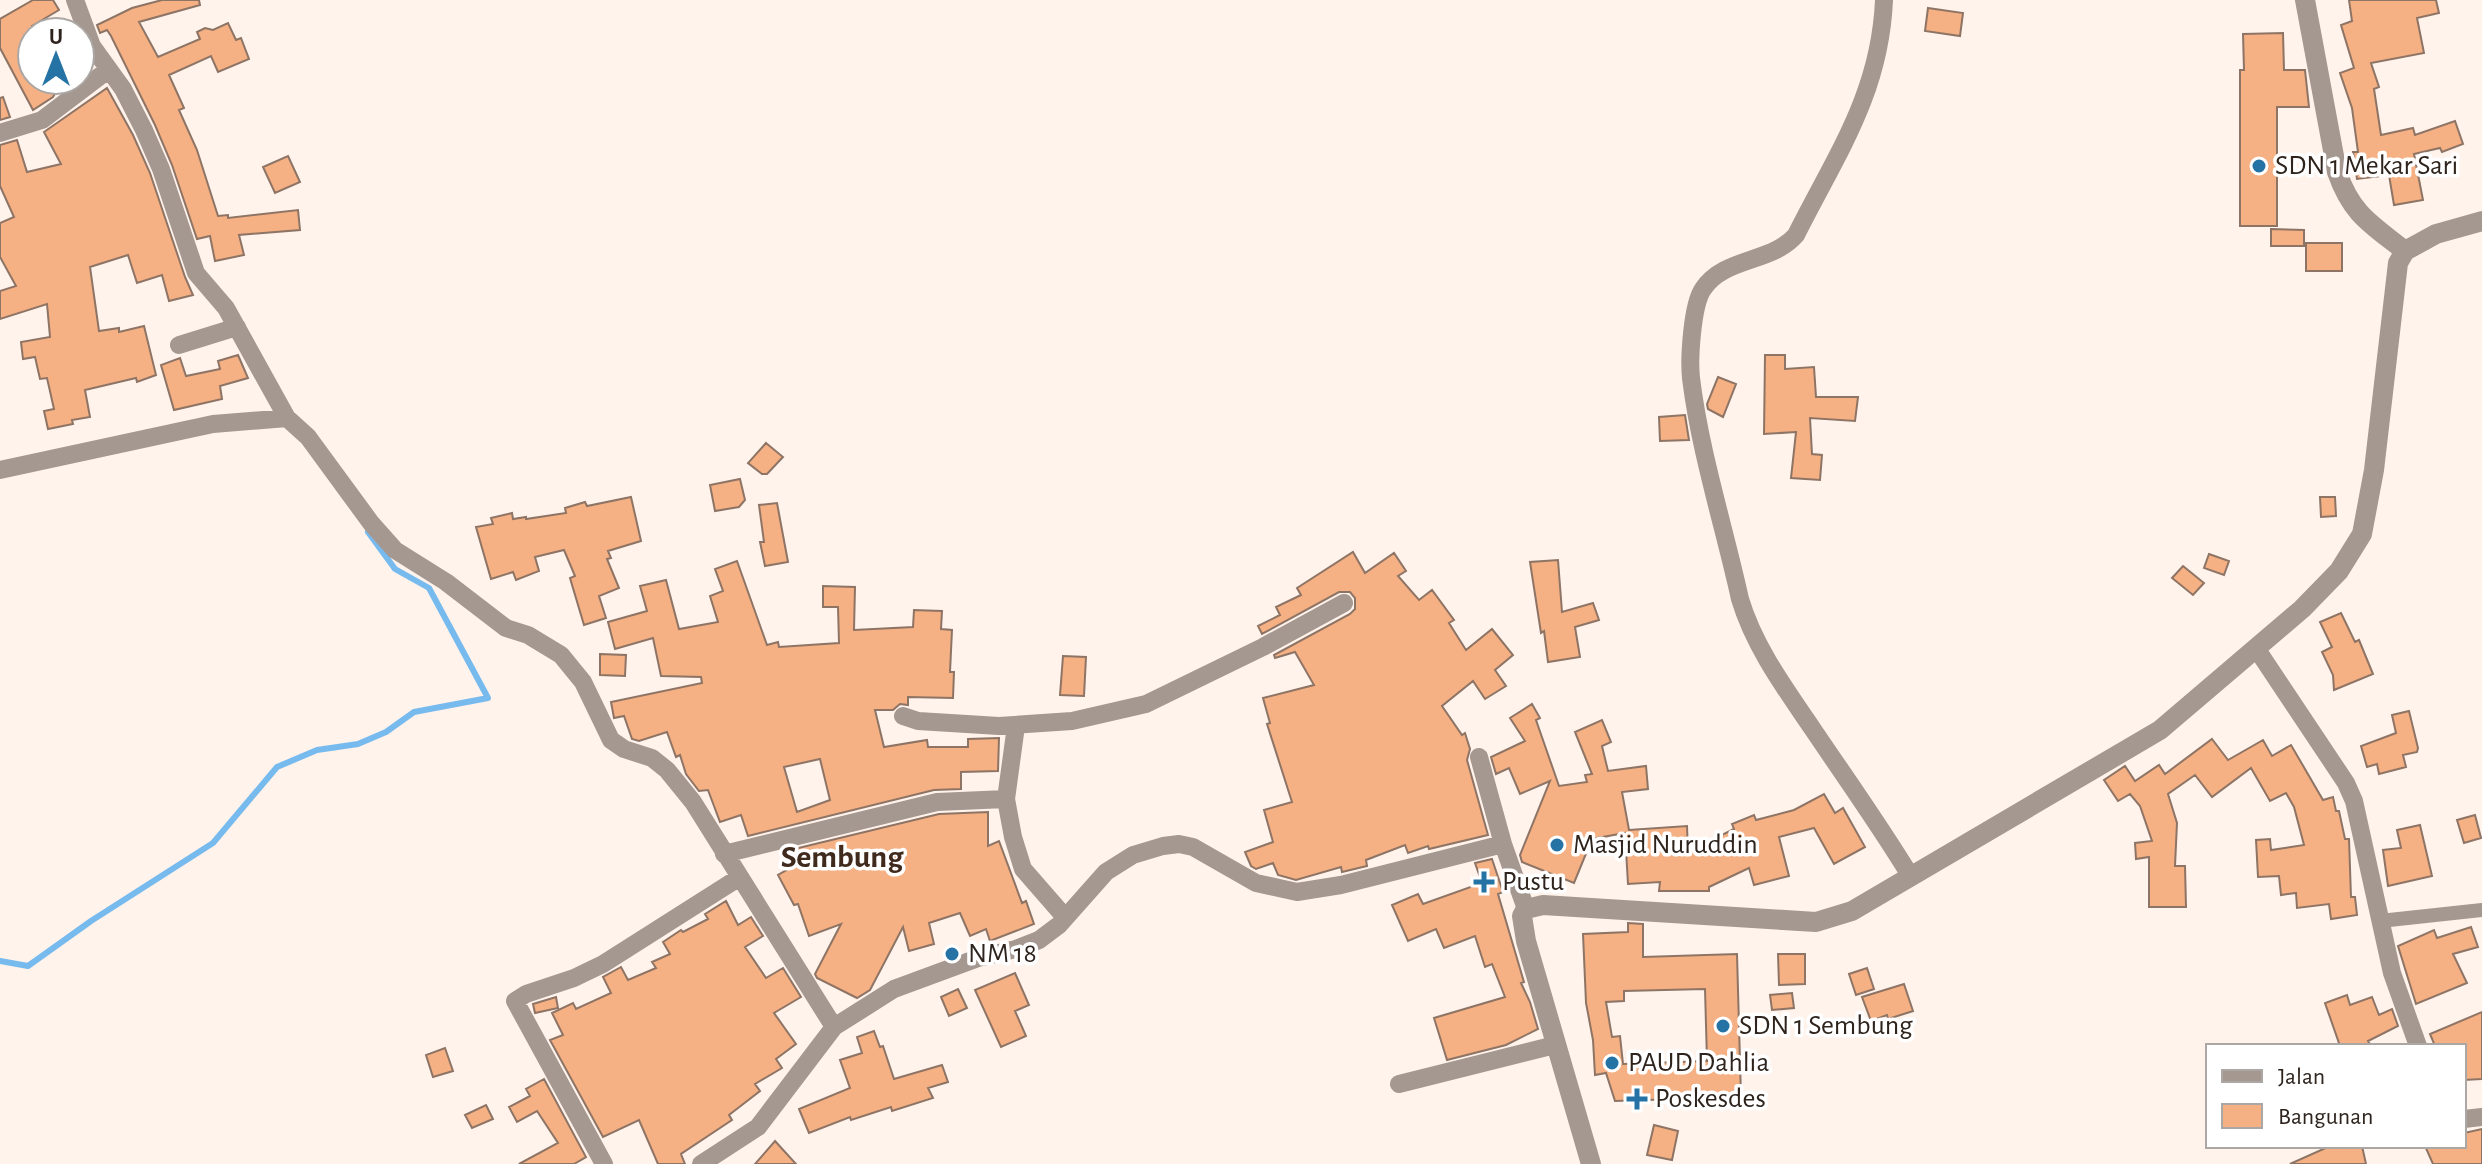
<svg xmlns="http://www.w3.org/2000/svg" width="2482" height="1164" viewBox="0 0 2482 1164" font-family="'Alegreya Sans',sans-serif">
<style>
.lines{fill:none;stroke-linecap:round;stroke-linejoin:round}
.stream{stroke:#77baee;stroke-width:6}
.building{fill:#f5b083;stroke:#8e7465;stroke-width:2;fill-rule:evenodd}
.pedestrian{stroke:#a49891;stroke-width:14}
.minor{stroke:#a49891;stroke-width:18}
.tertiary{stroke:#a49891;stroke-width:20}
.poi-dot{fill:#2572a4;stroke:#fff;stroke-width:3}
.labels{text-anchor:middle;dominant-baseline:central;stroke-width:7;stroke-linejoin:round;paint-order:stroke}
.poi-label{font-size:28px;fill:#2e241d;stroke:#fff;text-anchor:start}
.quarter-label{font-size:32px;font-weight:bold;fill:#402a1d;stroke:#fff}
</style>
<rect width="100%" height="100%" fill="#fff3ec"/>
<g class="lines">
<path class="stream" d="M0 961 28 966 91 921 213 843 277 767 317 750 358 744 386 732 414 712 488 698 429 588 395 569 368 532"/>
</g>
<path class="building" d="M33 0H53L59 10 32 26V80H63L53 97 33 110 0 48V19Z
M162 0H199L200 5 139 22 158 57 200 39 197 32 205 28 213 30 228 23 236 40 241 38 249 59 218 72 211 56 169 75 184 108 179 110 197 150 218 216 228 215V218L298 210 300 230 239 235 244 255 215 261 210 236 197 239 172 165 155 125 111 36 107 30 100 33 97 25 132 8Z
M2349 0H2436L2439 13 2417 18 2424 53 2371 63 2379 87 2374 89 2381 135 2413 128 2415 135 2455 121 2463 144 2442 152 2440 148 2414 154 2423 200 2394 205 2389 175 2357 179 2353 152H2358L2352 108 2340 73 2354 68 2341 25 2352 21Z
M1928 8 1963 13 1960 36 1925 31Z
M2283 33 2284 70H2305L2309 107H2277V226H2240V70H2244L2243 34Z
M107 88 133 135 150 173 185 277 193 295 169 301 162 275 137 283 128 255 90 267 99 331 119 328V332L144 326 156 375 137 382 136 378 85 390 90 417 72 420 73 424 48 429 44 411 54 409 47 378 40 379 35 357 23 359 21 342 50 337 47 304 0 319V291L16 286 0 257V223L14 217 0 186V145L17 140 27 172 61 164 44 132Z
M3 97 10 117 0 120V98Z
M288 156 300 182 275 193 263 167Z
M2271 229 2304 230V246H2271Z
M2306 243H2342V271H2306Z
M238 355 248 378 220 386 222 399 174 410 161 365 180 358 186 376 220 369 218 361Z
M1765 355H1785V369L1814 367 1816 397H1858L1855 421 1810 418 1812 454 1822 455 1820 480 1791 478 1796 432 1764 434Z
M1718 377 1736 384 1723 417 1708 409 1707 404Z
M1685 415 1689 440 1660 441 1659 417Z
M766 443 783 457 767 474H762L748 463Z
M740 479 745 500 739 507 715 511 710 485Z
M631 497 641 541 608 551 611 558 607 559 619 588 599 596 606 618 584 625 570 578 575 576 564 550 535 557 539 571 516 580 513 572 491 579 476 527 493 524 491 518 512 513 513 519 526 517V519L566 513 565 508 585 502 587 506Z
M2320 497H2335L2336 516 2321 517Z
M777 503 788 562 765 566 760 542H764L759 505Z
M1353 552 1365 573 1394 553 1406 571 1398 576 1419 600 1432 590 1454 620 1449 623 1466 650 1492 629 1513 655 1495 670 1506 686 1485 699 1473 681 1442 706 1462 735 1465 733 1470 749 1467 760 1488 835 1429 849 1428 846 1408 853 1405 845 1366 860 1367 866 1342 872 1341 867 1296 880 1278 875 1273 863 1256 869 1251 866 1245 852 1273 842 1264 810 1292 802 1267 724 1270 723 1263 698 1314 685 1295 652 1275 658 1274 655 1350 614 1355 609V598L1350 592H1339L1262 634 1258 626 1280 615 1276 607 1301 595 1297 588Z
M2209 554 2229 561 2224 575 2204 568Z
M1558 560 1562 612 1593 603 1599 620 1575 627 1580 657 1548 662 1544 631 1541 633 1530 562Z
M737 561 767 645 778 642 779 647 839 643 838 607H823V586L855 587 854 630 913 627 914 610 942 611 941 629 952 630 950 672H954L953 698 908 697V705L900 704 893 710H875L884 747 927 740 928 747H968V739L999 738 998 771 961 772V789L934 790 748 836 741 815 720 822 708 790 699 791 686 774 680 755 676 757 667 732 639 741 632 739 624 716 614 718 611 702 702 683 701 677 661 676 653 638 615 649 608 622 647 611 640 586 666 580 679 629 718 622 710 596 723 591 715 569ZM820 759 830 800 797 812 784 767Z
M2183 566 2204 583 2193 595 2172 578Z
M2341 613 2355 642 2359 640 2373 674 2334 690 2333 675 2322 652 2332 647 2320 622Z
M600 654 626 655 625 676 600 675Z
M1063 656 1086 657 1084 696 1060 695Z
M1532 704 1540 718 1536 720 1559 786 1587 782 1585 775 1592 774 1575 732 1602 720 1611 742 1602 746 1608 771 1646 766 1648 789 1622 792 1629 830 1687 826 1688 852 1734 829 1732 824 1754 815 1756 820 1794 810 1824 794 1835 813 1843 808 1865 847 1834 864 1814 828 1779 837 1789 876 1754 885 1749 868 1709 887V891H1659L1660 882 1628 884 1625 833 1592 839 1574 883 1522 862 1520 855 1550 781 1520 794 1509 768 1496 774 1491 757 1525 741 1510 718Z
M2409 711 2418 748 2417 752 2403 755 2406 767 2379 774 2377 764 2367 767 2361 746 2396 733 2392 715Z
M2212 739 2228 760 2263 740 2272 756 2291 745 2323 800 2333 797 2336 811H2339L2345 839H2349L2351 897H2355L2357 915 2331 919 2329 904 2297 908 2296 893 2281 895 2279 876 2258 877 2256 840 2270 839 2271 850 2304 845 2294 807 2286 793 2270 801 2251 768 2212 797 2195 775 2168 794 2177 823 2175 866H2185L2186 907H2149V857L2136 859 2135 843 2152 841 2140 806 2130 794 2118 801 2104 780 2125 766 2135 781 2159 765 2165 774Z
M988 812V846L999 841 1022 903 1026 901 1034 924 990 941 986 929 970 936 960 913 929 923 934 944 909 951 903 927 870 990 857 998 817 978 815 974 841 924 809 936 798 904 794 905 778 875 792 867 790 850 939 814Z
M2475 815 2481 838 2464 843 2457 820Z
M2420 825 2432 876 2388 886 2383 850 2401 848 2397 830Z
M1492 859 1503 892 1498 894 1524 982 1521 983 1530 1002 1538 1029 1506 1045 1447 1060 1434 1018 1505 997 1492 964 1485 967 1475 936 1444 948 1436 929 1408 941 1392 905 1418 894 1423 904 1482 883 1475 863Z
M726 901 738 925 751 917 763 936 745 947 766 978 783 968 801 997 774 1013 796 1044 776 1059 782 1068 755 1084 760 1091 729 1115 732 1120 681 1154 685 1164H658L639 1120 603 1137 550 1040 563 1035 552 1013 573 1003 576 1009 611 993 603 977 621 967 628 980 656 968 652 962 670 954 663 942 681 930 683 932 708 919 705 914Z
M1628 923 1643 924V957L1737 954 1741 1097 1615 1101 1606 1073 1595 1075 1593 1040 1586 1003 1583 934 1628 932ZM1705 989 1707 1061 1623 1064 1620 1036 1612 1037 1606 1002 1624 1001V991Z
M2471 927 2478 947 2453 954 2467 983 2416 1004 2398 946 2434 930 2437 938Z
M1778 954H1805V984L1779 985Z
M1867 968 1874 989 1856 995 1849 974Z
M1015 973 1029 1005 1015 1011 1026 1036 1001 1047 975 990Z
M1904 984 1913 1011 1888 1019 1887 1015 1871 1021 1862 997Z
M958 989 967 1008 949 1016 941 997Z
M1792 993 1794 1008 1772 1010 1770 995Z
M2347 995 2350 1005 2372 997 2379 1015 2392 1009 2398 1026 2368 1041 2371 1046H2340L2325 1003Z
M556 997 558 1008 535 1013 533 1004Z
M2482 1012V1079L2464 1080V1046H2435L2430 1034Z
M874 1031 880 1047 883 1046 894 1079 942 1065 948 1082 928 1088 933 1098 892 1111 891 1107 851 1120 850 1117 809 1133 799 1109 850 1088 840 1060 862 1053 857 1037Z
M445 1048 453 1071 433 1077 426 1055Z
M544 1079 586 1157 574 1164H519L558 1143 537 1111 517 1122 509 1107 530 1096 526 1089Z
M486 1105 493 1119 472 1128 465 1115Z
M1654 1125 1678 1131 1672 1160 1647 1155Z
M2482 1129V1164H2433L2425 1146H2464V1133Z
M775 1141 796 1164H755Z
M2330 1146H2362L2366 1164H2290Z"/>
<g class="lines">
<path class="pedestrian" d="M2380 921 2482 910"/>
<path class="minor" d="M75 0 92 46 123 89 144 130 161 169 196 273 226 308 287 418 308 437 371 523 395 550 446 582 506 628 528 635 561 655 583 682 611 740 624 749 652 758 667 770 693 802 834 1027
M1884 0C1880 94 1836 155 1796 235 1772 263 1724 257 1703 289 1692 305 1689 359 1691 378 1700 452 1724 526 1740 599 1754 646 1784 687 1812 728 1845 777 1880 826 1911 877
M0 133 42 120 108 70
M179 345 237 327
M0 470 213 424 287 418
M2256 648 2346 783 2354 801 2392 973 2418 1046
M903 716 918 721 999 726 1072 721 1146 704 1263 647 1344 603
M1016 726 1006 799 1013 837 1023 869 1064 916
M1479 757 1503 844
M724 854 937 802 1006 799
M1399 1084 1555 1045
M2464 1119 2482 1117
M604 1164 515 1001 526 994 574 978 603 964 740 877
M701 1164 758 1127 834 1027 894 989 978 958 1016 949 1039 940 1059 925 1106 872 1133 855 1163 846 1179 844 1193 847 1256 883 1297 892 1341 885 1503 844 1526 909"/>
<path class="tertiary" d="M2405 251 2436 234 2482 221
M1591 1164 1526 941 1522 916 1526 909 1543 905 1816 922 1852 911 2160 730 2302 609 2339 571 2362 534 2374 470 2398 263 2405 251C2371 224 2352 215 2337 172L2305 0"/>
</g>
<g class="poi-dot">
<circle cx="2259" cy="166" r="8"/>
<circle cx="1557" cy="845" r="8"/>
<path d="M1480 870h8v8h8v8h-8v8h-8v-8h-8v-8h8z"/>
<circle cx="952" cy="954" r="8"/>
<circle cx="1723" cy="1026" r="8"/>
<circle cx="1612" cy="1063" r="8"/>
<path d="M1633 1087h8v8h8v8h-8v8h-8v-8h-8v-8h8z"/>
</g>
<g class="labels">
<g class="poi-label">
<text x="2275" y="166">SDN 1 Mekar Sari</text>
<text x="1573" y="845">Masjid Nuruddin</text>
<text x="1502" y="882">Pustu</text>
<text x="968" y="954">NM 18</text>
<text x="1739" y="1026">SDN 1 Sembung</text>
<text x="1628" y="1063">PAUD Dahlia</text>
<text x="1655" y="1099">Poskesdes</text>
</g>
<g class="quarter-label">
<text x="842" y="857">Sembung</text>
</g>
</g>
<rect x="2206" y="1044" width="260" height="104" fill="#ffffff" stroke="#aba7a5" stroke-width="2"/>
<rect x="2222" y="1070" width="40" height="12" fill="#a49891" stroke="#aba7a5" stroke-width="2"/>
<text x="2278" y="1084" font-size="24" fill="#2e241d">Jalan</text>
<rect x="2222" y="1104" width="40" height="24" fill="#f5b083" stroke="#aba7a5" stroke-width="2"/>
<text x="2278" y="1124" font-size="24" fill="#2e241d">Bangunan</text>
<g transform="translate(56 56)"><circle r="38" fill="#ffffff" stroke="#aba7a5" stroke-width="2"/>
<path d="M0-6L14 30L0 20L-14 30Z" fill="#2572a4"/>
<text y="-12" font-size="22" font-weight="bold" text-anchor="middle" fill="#2e241d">U</text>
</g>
</svg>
